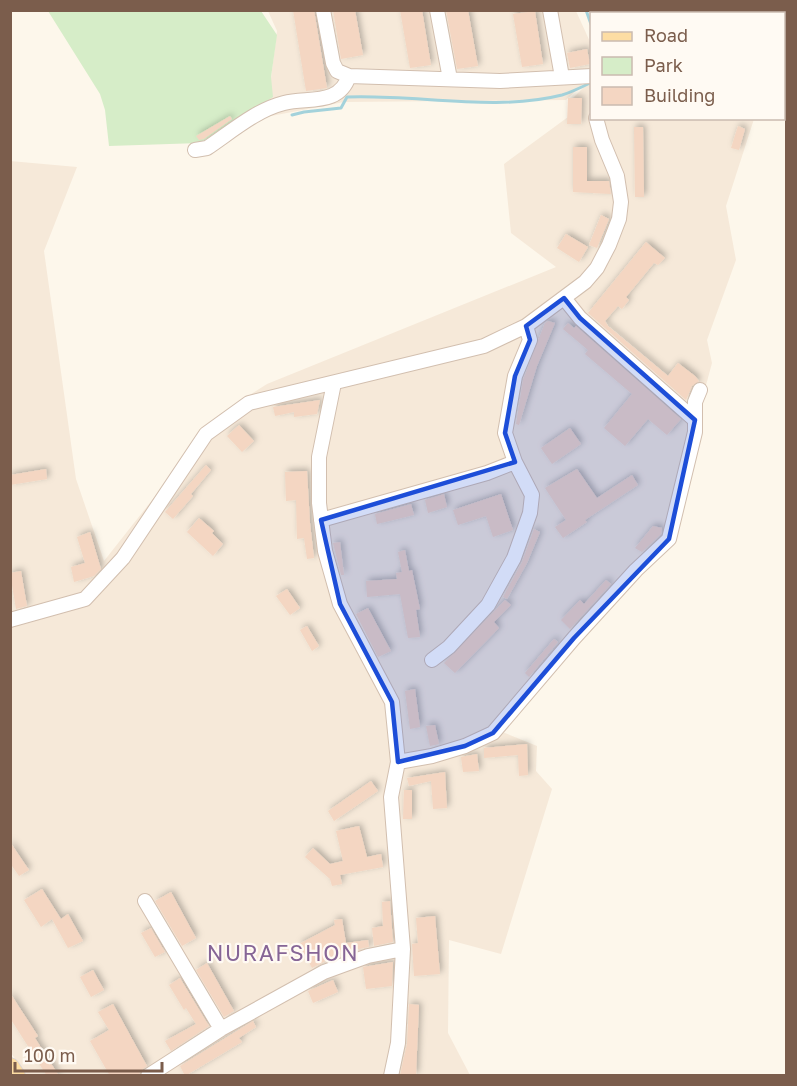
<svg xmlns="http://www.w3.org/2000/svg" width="797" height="1086" viewBox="0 0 797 1086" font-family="'Golos Text',sans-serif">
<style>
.residential{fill:#f6e9d9}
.green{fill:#d6edc8}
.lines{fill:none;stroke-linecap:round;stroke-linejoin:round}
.stream{stroke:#a3d2db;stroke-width:3}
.building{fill:#f4d6c2;filter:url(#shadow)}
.minor-casing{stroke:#d2bfaf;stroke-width:16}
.major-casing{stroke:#ddd5d0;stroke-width:20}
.minor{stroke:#fff;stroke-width:14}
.major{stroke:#fddda3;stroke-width:18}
.marked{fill:#1d4ed8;fill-opacity:0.2;stroke:#1d4ed8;stroke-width:4.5;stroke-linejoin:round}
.labels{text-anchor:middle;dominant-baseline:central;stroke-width:4.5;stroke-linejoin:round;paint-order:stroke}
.quarter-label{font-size:22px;letter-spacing:1.5px;fill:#866596;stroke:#fffaf3}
</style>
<defs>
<filter id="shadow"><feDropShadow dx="2.5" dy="-2.5" stdDeviation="3" flood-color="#0004"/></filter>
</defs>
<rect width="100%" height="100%" fill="#fdf7eb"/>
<path class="residential" d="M268 11H576L591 44V76L566 100 344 102 266 117 277 31Z
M591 80 592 118 754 119 726 206 736 260 707 340 712 363 702 400V425L674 542 596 620 500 731 537 746 536 771 552 789 501 954 449 940 448 1033 470 1075H27L11 1053 10 161 77 167 44 251 76 479 104 561 220 414 267 384 556 267 511 233 504 164 568 117 569 102Z"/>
<path class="green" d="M48 11H261L277 35 271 77 273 97 200 143 109 146 105 110 100 94Z"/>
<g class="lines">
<path class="stream" d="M586 10 592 27
M292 115 304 112 341 108 347 97C416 94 495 112 562 95 572 92 582 87 592 82"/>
</g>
<path class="building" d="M293 10H314L327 88 306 91Z
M333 10H355L363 55 341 59Z
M400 10H422L431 65 410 68Z
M446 10H468L478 66 457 69Z
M535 11 543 64 522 67 513 14Z
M587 49 590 64 570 68 567 53Z
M568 98H582L581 124H567Z
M230 116 232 119 204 139 199 140 196 136Z
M738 126 745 129 739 150 731 148Z
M634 127H643L644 197H635Z
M573 147H587V181H609L611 194 573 192Z
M601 215 609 219 597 248 589 245Z
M566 234 588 247 579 262 557 248Z
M646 242 665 258 658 265 654 263 626 297 629 300 622 309 618 306 605 321 608 326 668 376 678 363 695 376 699 381 692 386 686 400 588 313Z
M548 321 555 323 537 366 519 425 516 424 523 380 539 338 545 323Z
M568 323 574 328 576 326 681 419 667 435 648 419 625 446 604 428 632 394 585 354 588 350 563 329Z
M320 400 317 414 294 417V412L275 416 273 407Z
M239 425 254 441 242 452 227 436Z
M570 428 581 444 552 464 541 448Z
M206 465 211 470 191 494 193 496 173 519 165 512Z
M46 469 47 479 10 485V475Z
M577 469 597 498 632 475 638 485 585 520 587 522 563 538 555 527 566 520 545 488Z
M307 471 310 523 314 558 307 559 304 538 297 539 296 500 286 501 285 472Z
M444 494 447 507 428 513 425 500Z
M501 494 513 530 493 537 486 516 458 525 453 510Z
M411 504 414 515 377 524 375 514Z
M199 518 214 531 212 533 223 544 213 556 187 532Z
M653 526 662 528 661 534 642 552 635 548Z
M534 529 540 532 527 563 507 599 503 597 522 562Z
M90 532 101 569 94 576 74 582 71 567 85 563 77 537Z
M340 542 344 575H341L333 543Z
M405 550 409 571 412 570 420 609 416 610 420 637 408 638 400 594 367 597 366 581 397 579 396 573 402 572 398 552Z
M21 571 27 606 16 609 10 573Z
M606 580 611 584 570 629 561 620 580 600 584 604Z
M287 589 300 608 290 615 276 596Z
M505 600 511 605 494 622 499 628 455 673 444 663Z
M368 608 391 651 378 657 356 614Z
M307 626 319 646 312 651 300 630Z
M554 639 558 642 529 677 525 673Z
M415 689 420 727 410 729 405 691Z
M435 725 439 744 430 746 426 726Z
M527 744 528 775 519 776 518 755 484 758V748Z
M477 754 479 771 463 772 461 757Z
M445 772 447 808 433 809 431 781 409 786 407 778Z
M371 781 378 791 334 821 328 811Z
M404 790H412V819H403Z
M359 826 367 857 381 854 383 867 340 875 342 884 332 886 330 879 305 857 313 848 330 864 343 861 336 831Z
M10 842 29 870 19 876 10 863Z
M42 889 61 919 68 914 83 941 68 948 52 919 41 927 24 900Z
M171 892 196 938 182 946 155 901Z
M390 901 393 942 374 946 372 928 383 926 382 902Z
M435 916 440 974 414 976 412 944 418 943 416 918Z
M342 919 346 943 368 940 369 947 337 953V955L312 968 299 944 335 925 334 920Z
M151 928 165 952 155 957 141 933Z
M393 962 392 986 366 989 363 967Z
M207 963 234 1011 224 1017 196 970Z
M93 970 104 990 91 997 80 977Z
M180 978 209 1026 171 1051 165 1041 196 1024 186 1008 184 1010 169 985Z
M333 980 338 992 313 1003 308 991Z
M10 993 38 1036 35 1038 59 1076H47L10 1018Z
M113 1004 147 1066 140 1071 139 1076H110L90 1041 109 1030 98 1012Z
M409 1004 419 1005 416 1075H400L407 1044Z
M253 1021 256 1027 239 1038 242 1042 185 1076 180 1066Z"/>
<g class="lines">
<g class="minor-casing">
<path id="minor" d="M323 10 333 63 337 71 349 76 500 81 592 76
M437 10 450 79
M550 10 562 77
M784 67H786
M195 150 207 148C231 132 256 110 284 103 309 97 339 106 349 76
M564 298 580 318 695 420
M334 383 319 457V503L325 551 340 604 392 702 398 762 391 797 403 949 398 1043 391 1076
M321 520 487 473 515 462
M10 620 85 599 123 558 206 434 249 403 484 346 526 326 585 282 597 268 609 245 619 219 621 202 617 176 602 140 596 118
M432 660 449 647 488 605 514 558 530 513 532 495 515 462 505 433 515 376 530 340 526 326
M398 762 432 756 465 746 493 733 574 638 636 570 669 539 695 432V402L700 390
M145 901 221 1029
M148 1076 221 1029 324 972 368 956 403 949"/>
</g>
<g class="major-casing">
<path id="major" d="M10 1067 16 1076"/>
</g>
<use href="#minor" class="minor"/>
<use href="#major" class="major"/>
</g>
<path class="marked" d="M564 298 580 318 695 420 669 539 574 638 493 733 465 746 398 762 392 702 340 604 321 520 515 462 505 433 515 376 530 340 526 326Z"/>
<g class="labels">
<g class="quarter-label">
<text x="283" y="952">NURAFSHON</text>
</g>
</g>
<rect width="797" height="1086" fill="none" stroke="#7b5d4c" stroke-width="24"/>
<rect x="590" y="12" width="195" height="108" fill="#fffaf3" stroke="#cabbb0" stroke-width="1.5"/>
<rect x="602" y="32" width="30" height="9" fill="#fddda3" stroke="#cabbb0" stroke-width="1.5"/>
<text x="644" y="42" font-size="18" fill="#7b5d4c">Road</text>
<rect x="602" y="57" width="30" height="18" fill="#d6edc8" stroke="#cabbb0" stroke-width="1.5"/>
<text x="644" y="72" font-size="18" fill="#7b5d4c">Park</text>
<rect x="602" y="87" width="30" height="18" fill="#f4d6c2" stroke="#cabbb0" stroke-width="1.5"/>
<text x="644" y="102" font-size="18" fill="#7b5d4c">Building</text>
<path d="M15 1062v9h147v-9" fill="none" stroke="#7b5d4c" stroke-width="3"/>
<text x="24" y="1062" font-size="18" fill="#7b5d4c" stroke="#fffaf3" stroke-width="4.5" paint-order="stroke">100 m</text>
</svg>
